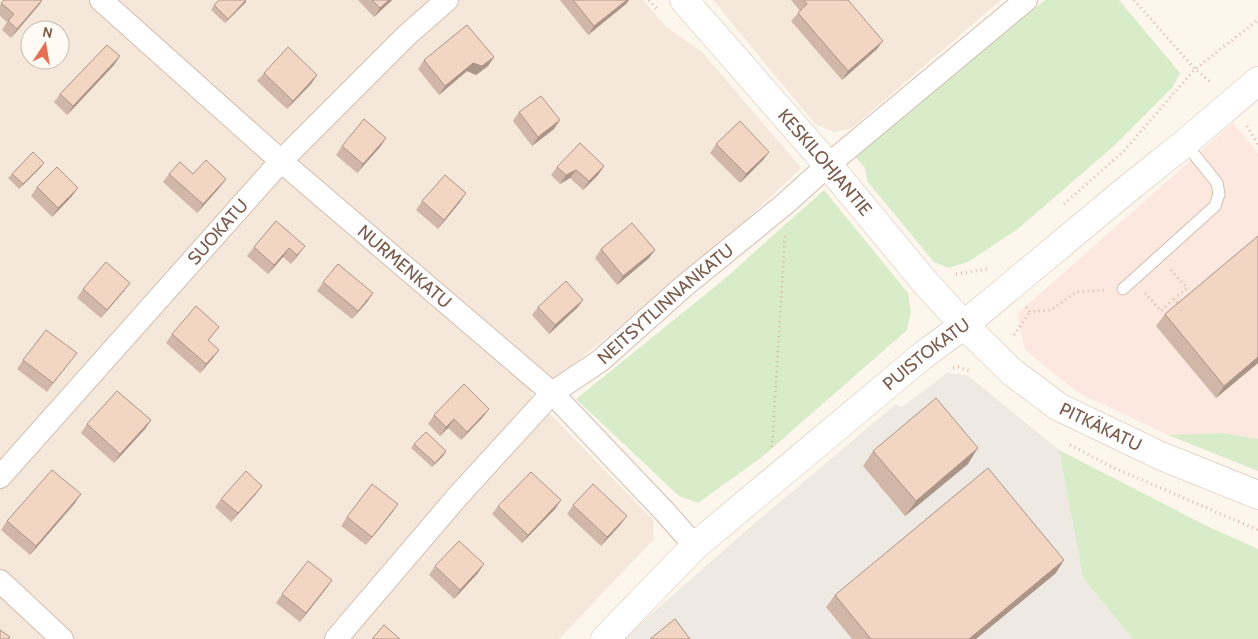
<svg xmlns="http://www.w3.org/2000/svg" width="1258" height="639" viewBox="0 0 1258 639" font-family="Cabin,sans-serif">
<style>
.residential{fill:#f5e8da;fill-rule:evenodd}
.commercial{fill:#fde8e0}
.industrial{fill:#efe9e4}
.green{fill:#d8ecc9}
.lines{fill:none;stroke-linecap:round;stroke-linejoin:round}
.service-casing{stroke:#d1beb0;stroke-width:13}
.minor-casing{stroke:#d1beb0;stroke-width:24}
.tertiary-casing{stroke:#d1beb0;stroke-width:29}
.path{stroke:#d9b8a5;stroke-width:3;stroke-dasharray:1 4;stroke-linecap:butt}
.service{stroke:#fff;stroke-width:11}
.minor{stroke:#fff;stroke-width:22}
.tertiary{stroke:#fff;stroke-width:28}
.wall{fill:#d1b7a8}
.shaded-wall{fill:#aa9588}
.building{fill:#f3d5c3;stroke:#aa9588}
.labels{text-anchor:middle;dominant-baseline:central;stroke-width:4.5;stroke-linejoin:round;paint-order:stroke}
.street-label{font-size:18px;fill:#7a5c4d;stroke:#fffaf3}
</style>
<rect width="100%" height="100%" fill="#fdf6ec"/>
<path class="residential" d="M0 0H643L666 27 702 52 801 168 722 243 554 380 530 393 653 520 654 539 559 639H0ZM30 30H60V60H30Z
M713 0H1001L852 128 834 132 815 124Z"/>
<path class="commercial" d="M1233 123 1258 153V439L1223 433 1168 435 1077 392 1025 350 1017 314Z"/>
<path class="industrial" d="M947 373 967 375 1059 450 1083 578 1133 639H625L632 631 749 528 896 404 902 407Z"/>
<path class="green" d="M1045 0H1119L1180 73 1172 88 1115 145 1019 228 968 262 949 268 934 262 867 181 865 168 853 154Z
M824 190 908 293 911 311 907 330 762 457 698 503 679 496 576 399 722 281Z
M1223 433 1258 439V471L1168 435Z
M1059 450 1207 526 1258 549V639H1133L1083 578Z"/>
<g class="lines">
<g class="service-casing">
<path id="service" d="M1123 289 1215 206 1219 194 1217 183 1185 143"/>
</g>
<g class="minor-casing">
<g id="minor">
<path id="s1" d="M101 0 281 161 552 393 665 512 695 546"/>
<path id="s2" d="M0 477 281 161 407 35 447 0"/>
<path d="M0 581 62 639"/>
<path id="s3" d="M336 639 458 496 552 393 600 361 683 287 786 203 828 165 1026 0"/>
</g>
</g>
<g class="tertiary-casing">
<g id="tertiary">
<path id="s4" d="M684 0 828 165 924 281 964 325 1012 372 1059 407 1161 456 1258 495"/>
<path id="s5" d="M605 639 695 546 922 356 964 325 1125 191 1185 143 1258 81"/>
</g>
</g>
<path class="path" d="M649 0 657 9
M1134 0 1195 69 1212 83
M1247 126 1258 144
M1064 204 1123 152 1195 69 1258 20
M1171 270 1187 288 1174 299 1179 304
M956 274 987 269
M1145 293 1161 311 1174 299
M1026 307 1030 312 1051 310 1076 292 1104 290
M1014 335 1030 312
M953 368 958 367 971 371
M1070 445 1110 466 1258 530
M772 447 785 236"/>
<use href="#service" class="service"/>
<use href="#minor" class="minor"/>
<use href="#tertiary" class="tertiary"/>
</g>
<path class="wall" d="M4 0H42L11 38 2 30 7 22 0 16V5Z
M358 0H392L374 17Z
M560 0H629L626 4 588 35Z
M791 0H848L877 49 842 80 791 21 800 11Z
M246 2 225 23 211 10 214 5Z
M120 56 114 65 67 115 54 102 60 94Z
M494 57 488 66 476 75 467 71 439 95 418 69 424 60Z
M264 73 317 75 311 84 287 109 257 81Z
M519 112 554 129 532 146 513 121Z
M386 138 380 147 357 173 336 155 342 146Z
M716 144 769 152 763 160 740 183 710 153Z
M44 163 41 167 19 189 8 178 12 174Z
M604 166 598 175 583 190 570 178 560 184 551 175 557 167Z
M169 174H193L226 179 220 187 197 213 163 182Z
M37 187 72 196 52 217 31 196Z
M422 201 460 202 438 229 416 210Z
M276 221 299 254 291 264 283 257 268 274 247 256 254 247Z
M1258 236V363L1216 398 1156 326 1165 314Z
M601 249 649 258 617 285 595 258Z
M323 282 373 293 367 302 352 319 317 291Z
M83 289 124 291 101 318 77 298Z
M583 300 577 308 549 334 532 315 538 307Z
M219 327 208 341 213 358 200 373 166 343 172 334Z
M77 353 47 392 17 369 23 360Z
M434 415 483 417 461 440 448 428 440 436 428 424Z
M151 420 145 429 114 463 81 433 87 424Z
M414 444 446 451 443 456 432 467 411 448Z
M873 451 968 464 905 516 863 466Z
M256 494 231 522 215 507 221 499Z
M561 500 555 509 522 543 492 514 498 506Z
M75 503 30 555 1 530 7 521Z
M398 504 366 545 341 526 347 517Z
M573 505 621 524 601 546 567 514Z
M435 566 478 573 454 599 429 575Z
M1056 573 976 639H852L826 607 835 595Z
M332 580 300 622 276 603 282 594Z"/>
<path class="shaded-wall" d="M42 0 40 4 11 38 17 29Z
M246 0V2L225 23 228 19Z
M389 0H392L374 17 380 8Z
M627 0H629L626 4 588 35 594 26Z
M883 41 877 49 842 80 848 71Z
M120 56 114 65 67 115 73 106Z
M494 57 488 66 476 75 467 71 439 95 445 86 473 63Z
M317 75 311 84 287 109 293 101Z
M560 120 554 129 532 146 538 137Z
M386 138 380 147 357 173 363 164Z
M769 152 763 160 740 183 746 174Z
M44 163 41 167 19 189 23 184Z
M604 166 598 175 583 190 589 181Z
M576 170 570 178 560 184 566 175Z
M226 179 220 187 197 213 203 204Z
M78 188 72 196 52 217 58 208Z
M466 193 460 202 438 229 444 220Z
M305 246 299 254 291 264 297 255Z
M289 248 283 257 268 274 274 265Z
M655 250 649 258 617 285 623 276Z
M130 283 124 291 101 318 107 310Z
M373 293 367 302 352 319 358 311Z
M583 300 577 308 549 334 555 325Z
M219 350 213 358 200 373 206 364Z
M1258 357V363L1216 398 1224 386Z
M489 409 483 417 461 440 467 432Z
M454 419 448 428 440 436 446 427Z
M151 420 145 429 114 463 120 454Z
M978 448 968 464 905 516 916 501Z
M446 451 443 456 432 467 435 463Z
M262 486 256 494 231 522 238 513Z
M81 494 75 503 30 555 36 546Z
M561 500 555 509 522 543 528 535Z
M398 504 392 513 366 545 372 537Z
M627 516 621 524 601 546 607 537Z
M1064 560 1056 573 976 639H969Z
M484 564 478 573 454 599 460 590Z
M332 580 326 589 300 622 306 613Z"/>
<path class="building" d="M4 0H42L17 29 8 21 14 14 1 3Z
M219 0H246L228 19 214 5Z
M372 0H389L380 8Z
M573 0H627L594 26Z
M804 0H848L883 41 848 71 798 13 807 4Z
M467 25 494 57 482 66 473 63 445 86 424 60Z
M107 45 120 56 73 106 60 94Z
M288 47 317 75 293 101 264 73Z
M541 96 560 120 538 137 519 112Z
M364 119 386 138 363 164 342 146Z
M740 121 769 152 746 174 716 144Z
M580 143 604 166 589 181 576 170 566 175 557 167Z
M33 152 44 163 23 184 12 174Z
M206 160 226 179 203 204 169 174 180 162 193 174Z
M57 167 78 188 58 208 37 187Z
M445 175 466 193 444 220 422 201Z
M276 221 305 246 297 255 289 248 274 265 254 247Z
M632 223 655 250 623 276 601 249Z
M1258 236V357L1224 386 1165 314Z
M106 262 130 283 107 310 83 289Z
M338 264 373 293 358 311 323 282Z
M566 281 583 300 555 325 538 307Z
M196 306 219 327 208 340 219 350 206 364 172 334Z
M46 330 77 353 53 383 23 360Z
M464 384 489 409 467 432 454 419 446 427 434 415Z
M117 391 151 420 120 454 87 424Z
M936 398 978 448 916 501 873 451Z
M426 432 446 451 435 463 414 444Z
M988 468 1064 560 969 639H871L835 595Z
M52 470 81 494 36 546 7 521Z
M246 471 262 486 238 513 221 499Z
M531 472 561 500 528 535 498 506Z
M372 484 398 504 372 537 347 517Z
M593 484 627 516 607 537 573 505Z
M459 541 484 564 460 590 435 566Z
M308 561 332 580 306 613 282 594Z
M675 619 690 639H650Z
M384 625 400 639H372Z
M0 630 10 637 8 639H0Z"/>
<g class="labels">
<g class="street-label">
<text stroke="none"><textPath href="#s4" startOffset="215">KESKILOHJANTIE</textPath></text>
<text stroke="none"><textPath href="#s2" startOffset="328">SUOKATU</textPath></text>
<text stroke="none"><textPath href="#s1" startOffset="404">NURMENKATU</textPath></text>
<text stroke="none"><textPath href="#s3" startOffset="472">NEITSYTLINNANKATU</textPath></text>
<text stroke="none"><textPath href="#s5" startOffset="430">PUISTOKATU</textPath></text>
<text stroke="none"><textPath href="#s4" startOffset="601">PITKÄKATU</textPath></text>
</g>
</g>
<g transform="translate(45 45) rotate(12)"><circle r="24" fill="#fffaf3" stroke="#cabbb1"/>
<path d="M0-4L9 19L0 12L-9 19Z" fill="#e76f51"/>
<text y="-8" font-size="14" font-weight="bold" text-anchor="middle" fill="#7a5c4d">N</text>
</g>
</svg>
